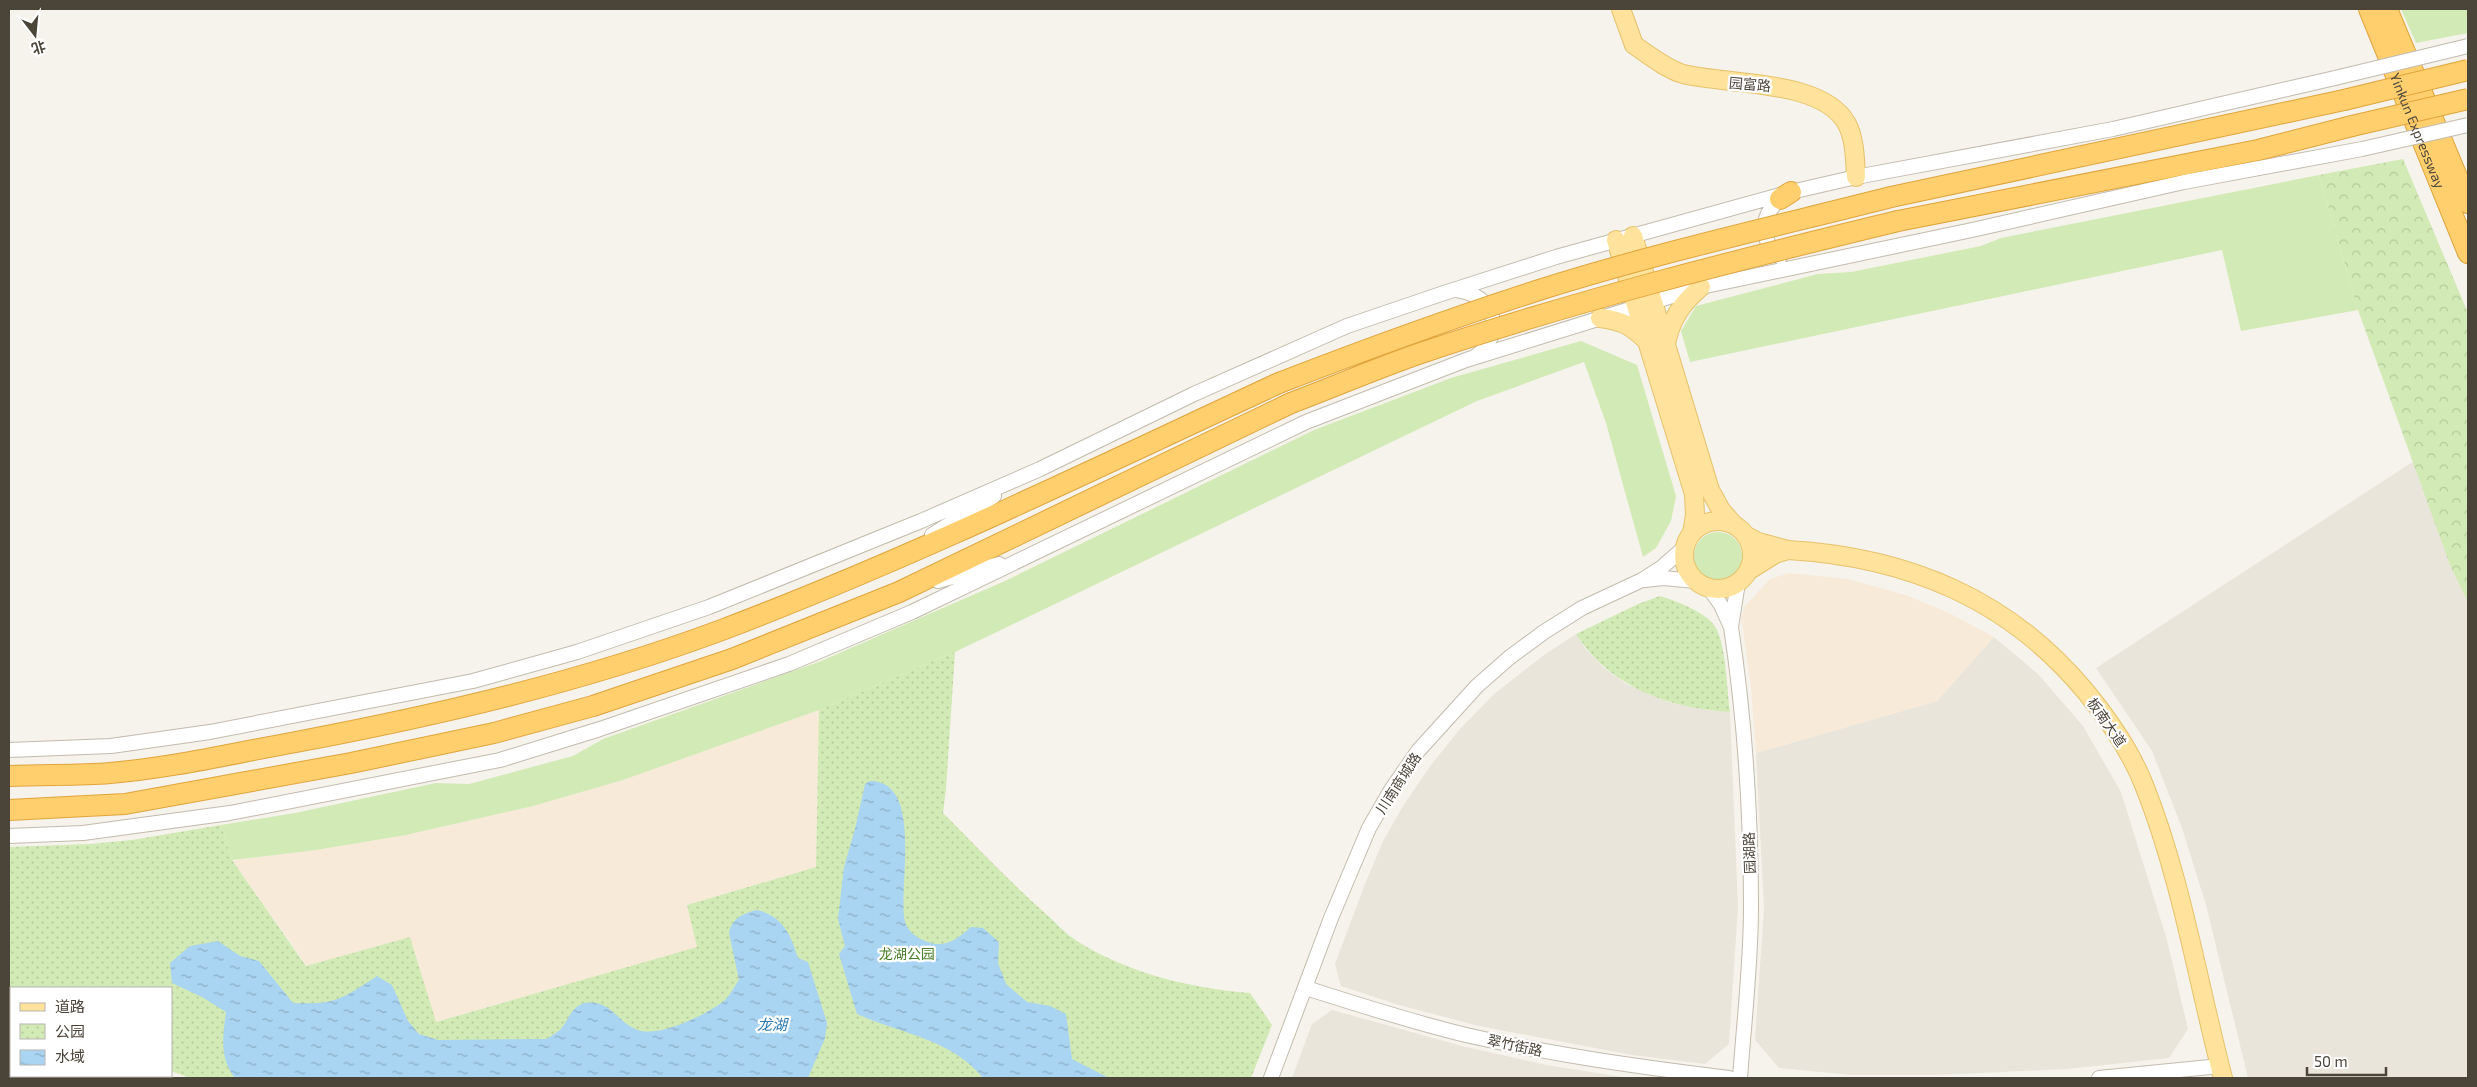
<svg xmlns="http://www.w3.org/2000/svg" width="2477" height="1087" viewBox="0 0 2477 1087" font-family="'Exo 2','Noto Sans SC',sans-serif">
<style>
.residential{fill:#eae5da}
.commercial{fill:#f7ead8}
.grass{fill:#d2eab5}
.forest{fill:url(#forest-crowns)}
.park{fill:url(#park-dots)}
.water{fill:url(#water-ripples)}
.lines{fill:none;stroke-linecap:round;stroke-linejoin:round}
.minor-casing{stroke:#c2bbae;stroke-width:16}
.major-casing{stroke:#e6c16a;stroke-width:20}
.highway-casing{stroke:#e0a43c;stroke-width:22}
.minor{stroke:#fff;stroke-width:14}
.major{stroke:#ffe39c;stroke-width:18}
.highway{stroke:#ffcf6e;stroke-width:20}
.minor-bridge-casing{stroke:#c2bbae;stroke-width:16;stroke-linecap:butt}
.highway-bridge-casing{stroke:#e0a43c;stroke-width:22;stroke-linecap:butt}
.minor-bridge{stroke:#fff;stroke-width:14}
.highway-bridge{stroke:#ffcf6e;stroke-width:20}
.labels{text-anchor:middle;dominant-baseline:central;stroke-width:4.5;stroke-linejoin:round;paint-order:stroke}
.street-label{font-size:14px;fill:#4b4439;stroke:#fff}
.park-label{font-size:14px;fill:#4a7f2a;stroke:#fff}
.water-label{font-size:15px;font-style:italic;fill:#2e7ab2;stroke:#fff}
</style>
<defs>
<pattern id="forest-crowns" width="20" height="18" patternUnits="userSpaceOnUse" patternTransform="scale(1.25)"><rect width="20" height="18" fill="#d2eab5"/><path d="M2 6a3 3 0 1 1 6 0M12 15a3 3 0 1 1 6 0" fill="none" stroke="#b6ca9c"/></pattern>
<pattern id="park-dots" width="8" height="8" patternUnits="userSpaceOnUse" patternTransform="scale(1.25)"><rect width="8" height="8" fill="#d2eab5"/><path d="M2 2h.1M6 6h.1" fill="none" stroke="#b6ca9c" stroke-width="1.8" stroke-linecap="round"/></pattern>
<pattern id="water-ripples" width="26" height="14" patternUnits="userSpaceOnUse" patternTransform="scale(1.25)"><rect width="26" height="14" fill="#a9d4f2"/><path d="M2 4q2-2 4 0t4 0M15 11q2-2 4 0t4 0" fill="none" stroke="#8caec5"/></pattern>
</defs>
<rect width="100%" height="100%" fill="#f6f3ec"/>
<path class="residential" d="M2414 461 2450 565 2468 603V1078H2248L2206 905 2182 828 2152 751 2096 668Z
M1576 634 1585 648 1604 668 1626 684 1671 703 1708 710 1730 712 1738 907 1729 1044 1705 1064 1632 1055 1479 1026 1399 1005 1341 986 1335 964 1365 884 1383 841 1403 806 1431 765 1460 729 1494 694 1544 655Z
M1994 637 2038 674 2083 726 2121 792 2167 940 2188 1029 2169 1058 2067 1069 1936 1075H1851L1779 1068 1755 1040 1764 908 1756 753 1937 701Z
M1332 1010 1462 1046 1546 1065 1629 1078H1292L1312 1024Z"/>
<path class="commercial" d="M1789 573 1847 579 1906 595 1951 614 1994 637 1937 701 1756 753 1751 687 1741 617 1745 606 1770 579Z
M819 710 816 867 687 905 698 947 435 1022 410 937 307 966 232 860 316 850 406 835 533 806 623 780Z"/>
<path class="grass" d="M2401 9H2468V33L2416 43Z
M2319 175 2358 310 2241 331 2222 250 1690 362 1681 331 1696 306 1818 274 1851 272 1981 246 2001 238Z
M1581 341 1637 365 1676 496 1671 521 1656 548 1643 557 1606 423 1584 362 1477 401 955 652 819 710 623 780 533 806 406 835 316 850 232 860 221 825 295 813 436 783 469 784 573 756 603 739 821 661 929 614 1005 581 1314 430 1451 378Z
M1694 556a24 24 0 1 1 48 0a24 24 0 1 1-48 0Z"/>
<path class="forest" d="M2403 159 2468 313V603L2450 565 2358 310 2319 175Z"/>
<path class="park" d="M1660 596C1676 601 1707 612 1716 628 1726 646 1727 690 1730 712 1668 708 1611 688 1576 634L1638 604Z
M955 652 946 789 943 813C977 847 1010 882 1046 914 1055 922 1064 932 1074 939 1126 973 1189 988 1250 993L1272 1025 1251 1078H190L171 1071V988H11V1024L9 1023V847L90 844 132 840 221 825 232 860 306 966 410 937 436 1022 697 947 687 905 816 867 819 710Z"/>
<path class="water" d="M870 781C925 781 897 890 905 922 908 933 920 940 931 943 946 948 960 937 971 927L983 928 999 942 998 963 1006 984 1027 1002 1050 1006 1066 1014 1072 1059 1109 1078H983C952 1039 899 1033 857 1014L839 954 845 946 838 919 844 867 855 829 865 784Z
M757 910C783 916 791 935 798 958L808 962 827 1023 825 1038 808 1078H235C219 1058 223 1036 226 1012L202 997 172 983 170 963 190 946 218 941 240 956 259 961 293 1003C336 1005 342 999 377 976L392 985 408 1021 419 1034 438 1040 547 1039C551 1036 556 1033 560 1030 568 1022 571 1006 585 1003 612 999 619 1026 641 1031 662 1036 711 1013 726 999 731 994 735 985 739 980L729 933C732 918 744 913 757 910Z"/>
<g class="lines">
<g class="minor-casing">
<path id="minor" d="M1780 257C1759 240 1760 216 1780 199
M1456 290C1494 294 1507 332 1476 356
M932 535 994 496
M1645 580 1663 578 1696 581
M938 581 999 564
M1709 588 1721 605 1731 627 1738 583
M1731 627C1745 720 1751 814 1751 908 1751 964 1744 1022 1740 1078
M9 750 111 746 210 732 473 681 577 652 709 607 921 521 1040 469 1194 394 1347 326 1444 293 1556 257 1791 192 1856 177 2113 129 2335 78
M9 836 83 833 230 813 500 760 600 729 789 664 912 612 1306 422 1466 360 1701 287 1972 230 2184 182 2362 149
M1306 988C1359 1005 1412 1022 1466 1035 1553 1055 1641 1067 1729 1078
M1271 1078 1331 918 1369 828 1391 790 1418 751 1477 686 1510 657 1544 632 1582 608 1642 580 1661 568 1685 547
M2099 1078 2220 1066"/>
</g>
<g class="major-casing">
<path id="major" d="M1621 9 1634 45C1649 55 1666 69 1683 74 1727 85 1823 79 1847 124 1855 139 1855 160 1856 177
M1633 236 1710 490 1721 510 1734 525
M1616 240 1694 494 1695 515 1692 533
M1600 318C1623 321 1630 325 1647 341
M1666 344C1671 319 1681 304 1701 287
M1684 555a34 34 0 1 1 68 0a34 34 0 1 1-68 0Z
M1745 535 1758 542 1788 550 1775 554 1748 571
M1788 550C1908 557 2009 599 2086 692 2109 720 2131 752 2144 785 2181 877 2198 983 2223 1078"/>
</g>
<g class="highway-casing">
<g id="highway">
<path id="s1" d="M2369 9 2468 253"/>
<path d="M2387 9 2468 203"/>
<path d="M1891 197 2344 100"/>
<path d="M1780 199 1791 192"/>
<path d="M1898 221 2258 150 2352 126"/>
<path d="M9 776C42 774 76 776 110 773 172 768 234 753 296 742 439 715 581 682 719 631 910 559 1094 469 1279 383"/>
<path d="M9 810 125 804 351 763 494 733 593 706 732 659 899 592 1291 403"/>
</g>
</g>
<use href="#minor" class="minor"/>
<use href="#major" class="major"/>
<use href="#highway" class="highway"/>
<g class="minor-bridge-casing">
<path id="minor-bridge" d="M2335 78 2468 46
M2362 149 2468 125"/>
</g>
<g class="highway-bridge-casing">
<path id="highway-bridge" d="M2344 100 2468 70
M2352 126 2468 99
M1279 383C1364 350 1449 319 1536 291 1652 254 1773 227 1891 197
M1291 403C1334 387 1377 368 1421 353 1578 300 1737 260 1898 221"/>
</g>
<use href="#minor-bridge" class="minor-bridge"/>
<use href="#highway-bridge" class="highway-bridge"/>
</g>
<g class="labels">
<g class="street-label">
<text transform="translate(1750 84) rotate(5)">园富路</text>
<text stroke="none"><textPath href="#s1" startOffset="131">Yinkun Expressway</textPath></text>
<text transform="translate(2107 722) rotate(55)">板南大道</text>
<text transform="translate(1398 783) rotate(-57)">川南商城路</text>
<text transform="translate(1749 853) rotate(-92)">园湖路</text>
<text transform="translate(1515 1045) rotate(12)">翠竹街路</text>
</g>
<g class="park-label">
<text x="907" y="953">龙湖公园</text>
</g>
<g class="water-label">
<text x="772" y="1024">龙湖</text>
</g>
</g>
<rect width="2477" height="1087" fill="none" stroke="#4b4439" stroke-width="20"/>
<rect x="10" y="987" width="162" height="90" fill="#ffffff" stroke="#b7b4b0"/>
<rect x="20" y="1003" width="25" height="8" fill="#ffe39c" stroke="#b7b4b0"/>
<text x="55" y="1012" font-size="15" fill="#4b4439">道路</text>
<rect x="20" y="1024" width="25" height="15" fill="url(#park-dots)" stroke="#b7b4b0"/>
<text x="55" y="1037" font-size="15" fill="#4b4439">公园</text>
<rect x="20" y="1050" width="25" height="15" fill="url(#water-ripples)" stroke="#b7b4b0"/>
<text x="55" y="1062" font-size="15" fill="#4b4439">水域</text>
<g transform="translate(35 35) rotate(164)" stroke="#ffffff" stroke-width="4" paint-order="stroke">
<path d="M0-4L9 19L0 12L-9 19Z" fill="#4b4439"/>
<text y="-8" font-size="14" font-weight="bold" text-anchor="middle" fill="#4b4439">北</text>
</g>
<path d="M2307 1067v8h79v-8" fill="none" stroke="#4b4439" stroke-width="2.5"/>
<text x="2314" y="1067" font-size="15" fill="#4b4439" stroke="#ffffff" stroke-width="4" paint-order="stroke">50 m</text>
</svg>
